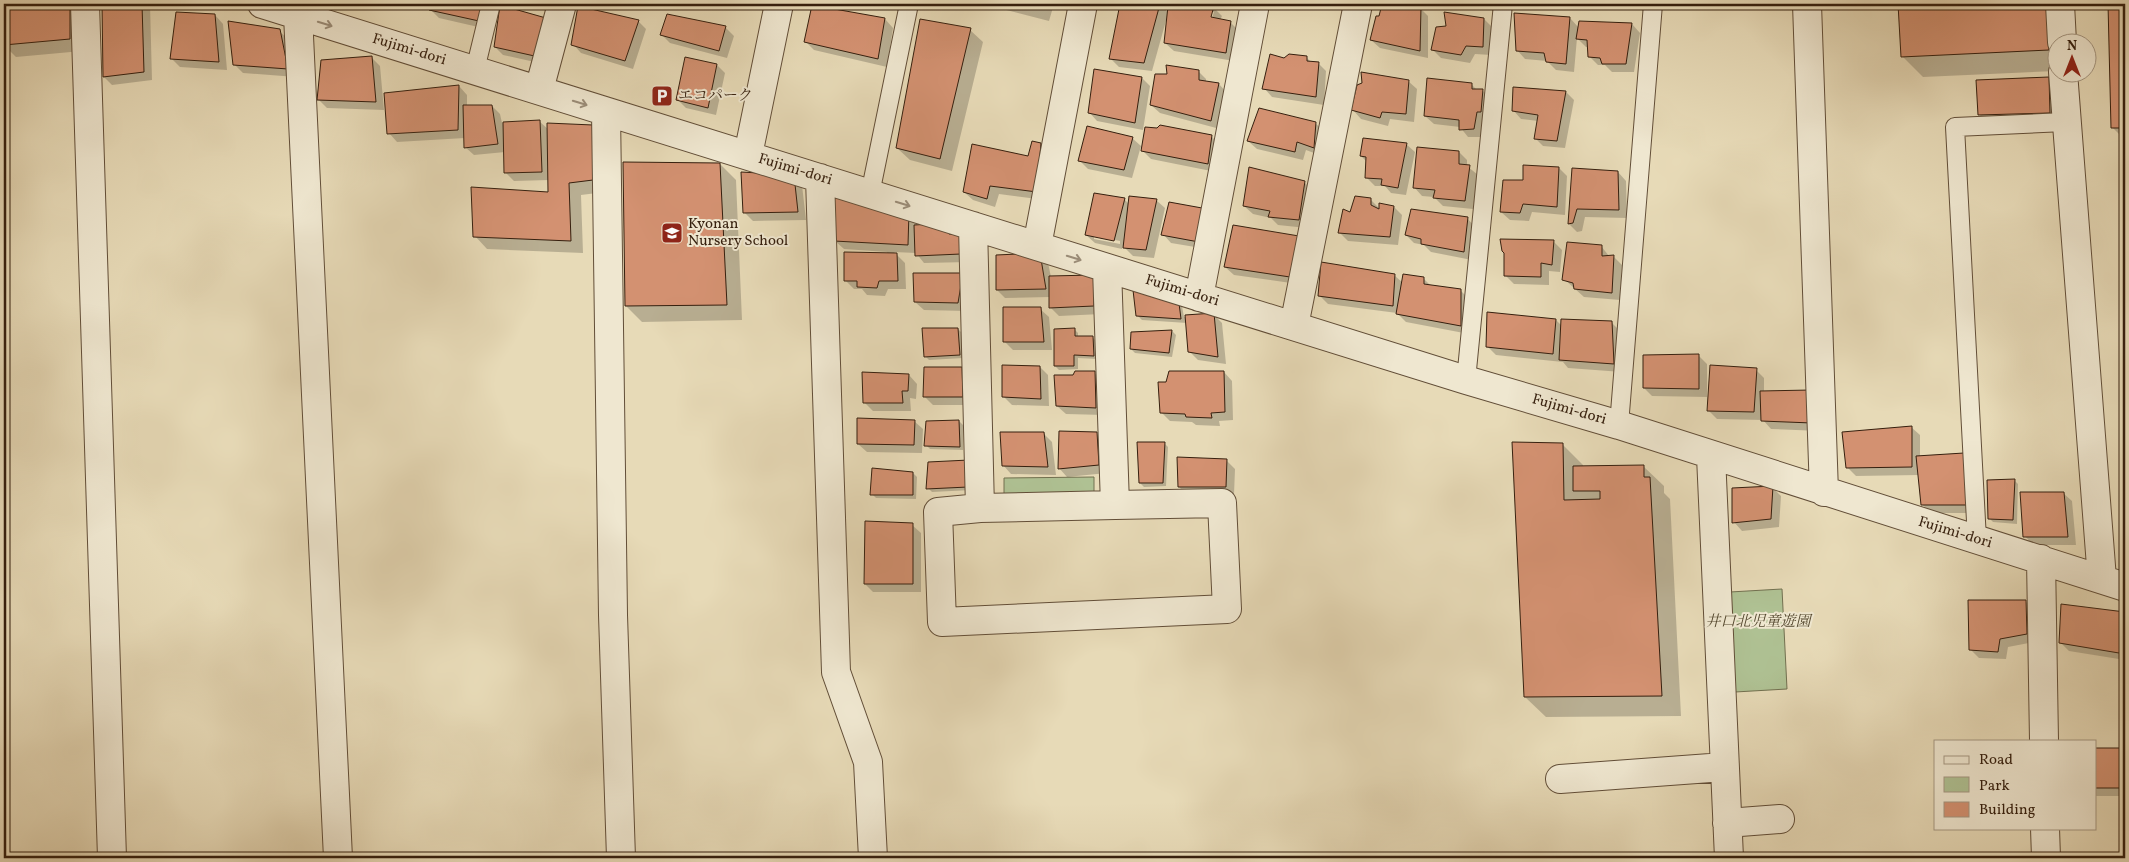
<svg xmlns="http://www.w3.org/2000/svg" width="2129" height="862" viewBox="0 0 2129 862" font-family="Vollkorn,'Noto Serif JP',serif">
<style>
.green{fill:#afc193;stroke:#727050}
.shadow{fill:#0003;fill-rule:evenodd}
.building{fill:#d39171;stroke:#351f0e}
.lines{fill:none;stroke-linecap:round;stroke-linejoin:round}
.lane-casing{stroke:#624e38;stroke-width:20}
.street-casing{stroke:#624e38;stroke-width:30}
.lane{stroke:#efe7d0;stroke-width:18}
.street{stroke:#efe7d0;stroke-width:28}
.oneway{stroke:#9b8d79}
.labels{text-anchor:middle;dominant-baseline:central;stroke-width:4;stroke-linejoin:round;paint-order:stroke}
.street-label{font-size:15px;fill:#351f0e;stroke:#efe7d0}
.poi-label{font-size:15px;fill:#351f0e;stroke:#efe7d0;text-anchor:start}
.park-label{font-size:15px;font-style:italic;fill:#54482f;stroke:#efe7d0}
</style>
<rect width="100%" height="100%" fill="#e7dab7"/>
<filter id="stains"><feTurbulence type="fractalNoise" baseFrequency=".004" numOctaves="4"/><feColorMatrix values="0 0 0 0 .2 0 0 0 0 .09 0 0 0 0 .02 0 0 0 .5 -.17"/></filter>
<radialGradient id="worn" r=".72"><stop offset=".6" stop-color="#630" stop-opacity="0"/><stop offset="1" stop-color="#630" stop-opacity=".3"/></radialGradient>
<path class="green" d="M1094 477V494L1004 495V478Z
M1782 589 1787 689 1735 692 1730 592Z"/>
<path class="shadow" d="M4 4H82V51L16 57 4 45Z
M104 4H150L152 80 112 85 104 77Z
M432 4H491L487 29 439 18 430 9Z
M983 4H1054L1049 21Z
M1121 4H1159L1169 13 1181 9V4L1213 7 1222 16 1220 20 1230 22 1239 31 1234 61 1174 51 1165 43 1168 17H1167L1152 71 1119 67 1110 58ZM1211 12H1214L1210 24Z
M1383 4H1399L1420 8 1428 16V58L1380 48 1371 40 1380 17Z
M1900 4H2052L2056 42V71L1923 77 1902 56Z
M2109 4H2125V200L2122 137 2112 127Z
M501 7 548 65 503 55 495 47Z
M813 7 885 19 893 28 887 67 814 50 806 42Z
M215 15 223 24 227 70 180 67 171 58Z
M1570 18 1579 28 1632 24 1640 33 1634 72H1612L1605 65H1598L1589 56V47H1586L1577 38 1574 72 1556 70 1547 61 1525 59 1517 50Z
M1484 19 1492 27 1491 55 1475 54 1470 63 1441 58 1433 50Z
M638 21 646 29 633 69 581 53 573 44Z
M725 27 734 36 727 58 670 43 661 34Z
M970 30 983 42 952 171 910 160 897 148Z
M279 31 288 39 296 77 243 73 234 64Z
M1306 57 1312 63H1318L1326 71 1324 105 1272 97 1264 88 1284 59Z
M372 58 380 66 384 110 327 108 318 99Z
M717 65 725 73 716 115 686 108 677 99Z
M1198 71 1206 79V82L1219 84 1227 93 1220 129 1160 113 1151 105Z
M1142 78 1150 86 1143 130 1097 121 1089 112Z
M2048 78 2056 87 2058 121 1987 123 1979 114Z
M1408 81 1417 89 1414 122 1390 119 1388 126 1361 119 1353 110Z
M1472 85 1478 91H1483L1491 99 1482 137H1468L1460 127 1434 124 1425 116Z
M459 86 467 95V106H492L500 114 502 123 539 121 549 130 592 126 605 192 581 195 583 253 487 249 475 236 549 193V180L514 181 505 172V152L474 155 465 147V138L397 142 389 133Z
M1566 92 1574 100 1565 148 1543 146 1535 138 1538 121 1521 119 1513 110Z
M1315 123 1324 131 1322 156 1306 150 1303 160 1257 149 1248 141Z
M1211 136 1220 145 1216 172 1151 159 1143 151Z
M1132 138 1141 146 1132 178 1088 169 1080 161Z
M1041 144 1049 153 1045 200 999 194 995 207 973 200 964 192 1029 157Z
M1406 144 1415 152 1406 195 1391 193 1385 186H1375L1366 177 1367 162 1361 156Z
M1459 152 1467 160V166L1478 175 1473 209 1443 206 1434 197 1422 196 1414 187Z
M720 164 736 180 742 320 642 322 626 306Z
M1559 168 1567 176 1565 215 1532 212 1529 221 1510 220 1501 212 1524 182Z
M1573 169 1618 172 1626 181 1627 218 1585 217 1582 231 1577 232 1569 224Z
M742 174 802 185 806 220 753 221 744 212Z
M1305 183 1313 191 1307 228 1278 225 1271 218 1253 214 1244 206Z
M835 197 917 221V226L949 225 969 262 924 263 916 253 894 252 905 263 906 289H888L885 296 867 295 862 289H854L845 280 887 254V252L844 249 835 241Z
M1124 199 1129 204 1156 200 1165 208 1154 258 1133 256 1123 246 1122 249 1095 243 1086 235ZM1094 236 1120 241V244L1094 239Z
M1370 199 1380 209 1394 207 1402 215 1398 245 1348 241 1339 232 1351 213Z
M1170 203 1207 249 1171 243 1163 234Z
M1467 218 1475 227 1472 260 1431 252 1424 245 1414 243 1406 235Z
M1299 237 1298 284 1234 275 1225 267Z
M1553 241 1562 250 1560 272 1549 271V285L1514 284 1505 275Z
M1601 246 1609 256H1613L1622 265 1620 300 1584 297 1564 279Z
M997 256 1048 263 1051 277 1094 276 1102 314 1059 316 1050 307V297L1005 298 997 290Z
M962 274 966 311 924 310 915 302Z
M1394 275 1403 283 1423 278 1431 286 1461 291 1469 299V334L1406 322 1397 313 1328 304 1319 295Z
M1181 301 1184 317 1214 315 1222 323 1226 364 1198 360 1189 351 1187 323 1142 320 1138 316Z
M1040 309 1049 317 1052 350H1013L1004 341Z
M1556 320 1562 326 1611 322 1620 331 1622 372 1568 368 1563 362 1496 355 1487 346Z
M958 329 962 333 963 358 929 360 925 356Z
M1074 329 1078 333V337H1092L1096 341 1097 359 1078 358V369L1059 370 1055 366Z
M1172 331 1176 335 1172 357 1135 353 1131 349Z
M1698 355 1707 364V397L1652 396 1644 388Z
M1040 367 1048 375 1049 406 1012 405 1004 397Z
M961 368 970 376 971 405H933L924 396Z
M1756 370 1764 378V392L1811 391 1820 431 1771 429 1763 420 1717 419 1709 411Z
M1224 372 1232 381 1233 420 1219 421 1220 426 1196 425 1192 422 1170 421 1161 412 1167 383Z
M1094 373 1103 381 1104 415 1066 414 1057 406 1074 376Z
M909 375 917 384 916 399 910 398 911 411H873L864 402Z
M914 421 923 429 922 453 867 452 858 444Z
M959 421 963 425V450L930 449 926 445Z
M1911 427 1920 435V457L1975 513H1930L1922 504 1919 475 1856 476 1848 468Z
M1096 433 1105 442 1107 473 1067 477 1059 468Z
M1044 434 1052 442 1056 475 1011 474 1003 465Z
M1164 443 1168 447 1166 486 1144 487 1140 483Z
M1562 444 1583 465V467L1643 466 1664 486V493L1670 499 1681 716 1546 717 1525 697Z
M1226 460 1235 469 1234 495H1187L1179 487Z
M929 463 972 490 932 492 928 488Z
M913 473 917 477 916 499 876 498 872 494Z
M2014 480 2018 484 2017 524 1993 522 1989 518Z
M1773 488 1781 496 1779 527 1742 531 1734 522Z
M2063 493 2072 501 2076 545H2033L2025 536Z
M912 525 921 533V592H873L865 584Z
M2026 602 2034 610V642L2008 647 2006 659 1979 658 1970 649Z
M2062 606 2125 614V660L2069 651 2060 642Z
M2095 749H2122L2125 753V796H2095Z"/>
<path class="building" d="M4 4H70V39L4 45Z
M102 4H142L144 72 103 77Z
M430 4H482L479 21 429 10Z
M1015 4H1038L1037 9Z
M1120 4H1160L1144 63 1109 59Z
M1180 4H1201L1214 6 1211 17 1231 21 1226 53 1164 43 1168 6 1180 8Z
M1382 4H1406L1421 7 1420 51 1370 40 1376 16H1379Z
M1898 4H2047L2049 50 1901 57Z
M2108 4H2125V128H2111Z
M500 5 546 18 539 57 494 47Z
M812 5 885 18 878 59 804 42Z
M578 6 639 20 625 61 571 45Z
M176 12 215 14 219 62 170 59Z
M1444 12 1484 18 1483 47 1466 46 1461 55 1431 50 1436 27 1446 26Z
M1514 13 1570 17 1566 64 1546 62 1544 53 1516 51Z
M667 14 726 26 719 51 660 35Z
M920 19 971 28 940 159 896 148Z
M228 21 280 29 288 69 233 65Z
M1579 21 1632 23 1626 64H1602L1600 58 1588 57 1587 40 1576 39Z
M1270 54 1284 58 1289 54 1307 56V61L1319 62 1316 97 1262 89Z
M372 56 376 102 317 100 321 60Z
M685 57 717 64 708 108 676 100Z
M1166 65 1199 70V80L1219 83 1211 121 1150 105 1155 74H1167Z
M1094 69 1142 77 1135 123 1088 113Z
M1361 72 1409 80 1406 114 1382 112 1380 118 1351 110 1357 85 1362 83Z
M2049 77 2050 113 1978 115 1976 80Z
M1427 78 1472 83V89H1483L1481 112H1477L1474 129 1459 130V120L1424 116Z
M459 85 458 130 387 134 384 93Z
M1513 87 1566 91 1557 141 1534 139 1538 115 1512 111Z
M463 105H492L498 144 464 148Z
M1259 108 1316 122 1314 148 1297 142 1295 152 1247 141Z
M540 120 542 172 504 173 503 122Z
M547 123 593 125V180L569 183 571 241 473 237 471 187 548 192Z
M1160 125 1212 135 1208 164 1141 151 1145 127 1157 128Z
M1087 126 1133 137 1124 170 1078 161Z
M2121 136H2125V228Z
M1363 138 1407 143 1398 188 1381 185 1382 179 1365 178 1366 157 1360 156Z
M1032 141 1041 143 1037 192 990 186 987 199 963 192 972 144 1028 156Z
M1417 147 1459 151V164L1470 165 1465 201 1433 198 1435 190 1413 188Z
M623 162 720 163 727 305 625 306Z
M1523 165 1559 167 1557 207 1523 204 1520 213 1500 212 1503 180H1523Z
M1249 167 1305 181 1299 220 1268 217 1270 211 1243 206Z
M1572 168 1618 171 1619 210 1577 209 1573 223 1568 224Z
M741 172 794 175 798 212 743 213Z
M1094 193 1125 198 1114 241 1085 235Z
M834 195 909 211 908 245 834 241Z
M1129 196 1157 199 1146 250 1123 248Z
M1355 196 1371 198V205L1379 209V203L1394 206 1390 237 1338 233 1343 209 1350 212Z
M1169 202 1202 208 1199 242 1161 235Z
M1411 209 1468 217 1464 252 1421 244V239L1405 235Z
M949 223V234H960L961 254 915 256 914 225Z
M1233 225 1299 236 1290 277 1224 267Z
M1500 239 1554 240 1552 265 1541 263V277L1504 276V253L1502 251Z
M1567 242 1602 245V256L1614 255 1612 293 1574 289 1573 283 1562 280Z
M844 252 897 253 898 281H879L877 288 857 287V281H844Z
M1040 253 1046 289 996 290V255Z
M1321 262 1395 274 1393 306 1318 296Z
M913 273H963L958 303 914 302Z
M1403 274 1424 277V284L1461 289V326L1396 314Z
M1094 275V306L1049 308V276Z
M1133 290 1178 295 1181 319 1136 316Z
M1003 307H1041L1044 342H1003Z
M1487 312 1556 319 1553 354 1486 347Z
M1214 313 1218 357 1188 352 1185 315Z
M1561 319 1612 321 1614 364 1559 360Z
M922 328H958L960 355 924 357Z
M1075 328V336H1093L1094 356 1074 355V366H1054V329Z
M1172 330 1169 353 1130 349 1131 332Z
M1699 354V389L1643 388V355Z
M1002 365 1040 366 1041 399 1002 397Z
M1710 365 1757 368 1754 412 1707 411Z
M924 367H962L963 397H923Z
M1075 371H1095L1096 408 1056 406 1054 375H1073Z
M1169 371H1224L1225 412 1211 413 1212 418 1186 417 1185 414 1160 413 1158 382H1166Z
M862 372 909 374 908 391H902L903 403H863Z
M1811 390 1812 423 1761 421 1760 391Z
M857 418 915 420 914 445 857 444Z
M959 420 960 447 924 446 926 421Z
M1912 426V467L1846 468 1842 432Z
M1059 431 1097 432 1099 465 1058 469Z
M1000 432H1044L1048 467 1002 466Z
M1137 442H1165L1163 483H1139Z
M1512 442 1563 443 1564 500 1600 499V491H1573V466L1644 465V477H1650L1662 696 1524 697Z
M1964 453 1967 505H1921L1916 456Z
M1177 457 1227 459 1226 487H1178Z
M969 460 968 487 926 489 928 462Z
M872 468 913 472V495H870Z
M2015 479 2013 520 1988 519 1987 480Z
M1773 486 1771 519 1732 523V488Z
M2020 492H2064L2068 537H2023Z
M865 521 913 523V584H864Z
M1968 600H2026L2027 634 2000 639 1998 652 1969 650Z
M2061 604 2125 612V654L2059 643Z
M2095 748H2122V788H2095Z"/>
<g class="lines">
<g class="lane-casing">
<path id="lane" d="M475 70 491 4
M870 194 909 4
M1466 380 1503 4
M1619 425 1653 4
M1977 540 1955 127 2065 122"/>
</g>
<g class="street-casing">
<path id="street" d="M85 4 112 858
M262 4 1466 380 1619 425 2125 587
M1807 4 1824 492
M2060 4 2062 42
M298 15 338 858
M2063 72 2102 579
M539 90 562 4
M606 112 613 615 621 858
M748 155 779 4
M820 178 836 672 868 762 873 858
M973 226 980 508 938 512 942 622 1227 609 1222 503 1115 505 1107 268
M1037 246 1083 4
M1199 297 1255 4
M1294 326 1358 4
M1711 456 1729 858
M980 508 1115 505
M2041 559 2044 741
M1560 779 1724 767
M1727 823 1780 819
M2045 828 2046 858"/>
</g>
<use href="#lane" class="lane"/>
<use href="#street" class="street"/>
</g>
<defs><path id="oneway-shaft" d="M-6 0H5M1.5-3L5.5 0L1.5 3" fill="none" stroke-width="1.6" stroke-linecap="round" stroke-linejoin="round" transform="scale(1.25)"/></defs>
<g class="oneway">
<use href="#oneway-shaft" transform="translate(325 24) rotate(17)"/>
<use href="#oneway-shaft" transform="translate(580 103) rotate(17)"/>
<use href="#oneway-shaft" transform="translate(903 204) rotate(17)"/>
<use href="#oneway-shaft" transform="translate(1074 258) rotate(17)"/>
</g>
<defs>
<g id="parking-square" transform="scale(1.125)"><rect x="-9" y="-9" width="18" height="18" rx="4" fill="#8f2418" stroke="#efe7d0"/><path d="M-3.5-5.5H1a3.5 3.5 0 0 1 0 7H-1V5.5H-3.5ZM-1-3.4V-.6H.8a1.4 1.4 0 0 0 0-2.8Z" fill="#fff"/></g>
<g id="school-square" transform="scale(1.125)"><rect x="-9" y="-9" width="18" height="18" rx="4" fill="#8f2418" stroke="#efe7d0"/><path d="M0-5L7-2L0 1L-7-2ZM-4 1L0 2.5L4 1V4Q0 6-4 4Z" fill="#fff"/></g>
</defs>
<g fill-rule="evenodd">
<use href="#parking-square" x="662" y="96"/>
<use href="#school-square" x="672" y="233"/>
</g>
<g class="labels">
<g class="street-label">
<text transform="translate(409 50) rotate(17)">Fujimi-dori</text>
<text transform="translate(795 170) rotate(17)">Fujimi-dori</text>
<text transform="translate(1182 291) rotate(17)">Fujimi-dori</text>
<text transform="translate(1569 410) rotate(16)">Fujimi-dori</text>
<text transform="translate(1955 533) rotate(17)">Fujimi-dori</text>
</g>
<g class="poi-label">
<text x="678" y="96">エコパーク</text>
<text x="688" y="224">Kyonan<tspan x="688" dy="17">Nursery School</tspan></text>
</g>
<g class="park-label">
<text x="1758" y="622">井口北児童遊園</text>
</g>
</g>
<rect width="2129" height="862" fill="none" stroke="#e7dab7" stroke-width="20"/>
<rect x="5" y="5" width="2119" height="852" fill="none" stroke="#351f0e" stroke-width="2.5"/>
<rect x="10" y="10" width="2109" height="842" fill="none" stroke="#351f0e"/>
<rect x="1934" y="740" width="162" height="90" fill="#efe7d0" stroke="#a59782"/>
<rect x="1944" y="756" width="25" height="8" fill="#efe7d0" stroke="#a59782"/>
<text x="1979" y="764" font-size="15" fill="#351f0e">Road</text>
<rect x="1944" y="777" width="25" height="15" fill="#afc193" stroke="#a59782"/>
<text x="1979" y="790" font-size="15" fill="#351f0e">Park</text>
<rect x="1944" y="802" width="25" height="15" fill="#d39171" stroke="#a59782"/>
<text x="1979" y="814" font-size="15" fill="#351f0e">Building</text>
<g transform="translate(2072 58)"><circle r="24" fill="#efe7d0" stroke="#a59782"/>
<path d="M0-4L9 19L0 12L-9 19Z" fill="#8f2418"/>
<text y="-8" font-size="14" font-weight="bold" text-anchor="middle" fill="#351f0e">N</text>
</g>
<rect width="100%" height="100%" filter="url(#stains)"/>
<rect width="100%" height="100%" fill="url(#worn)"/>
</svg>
